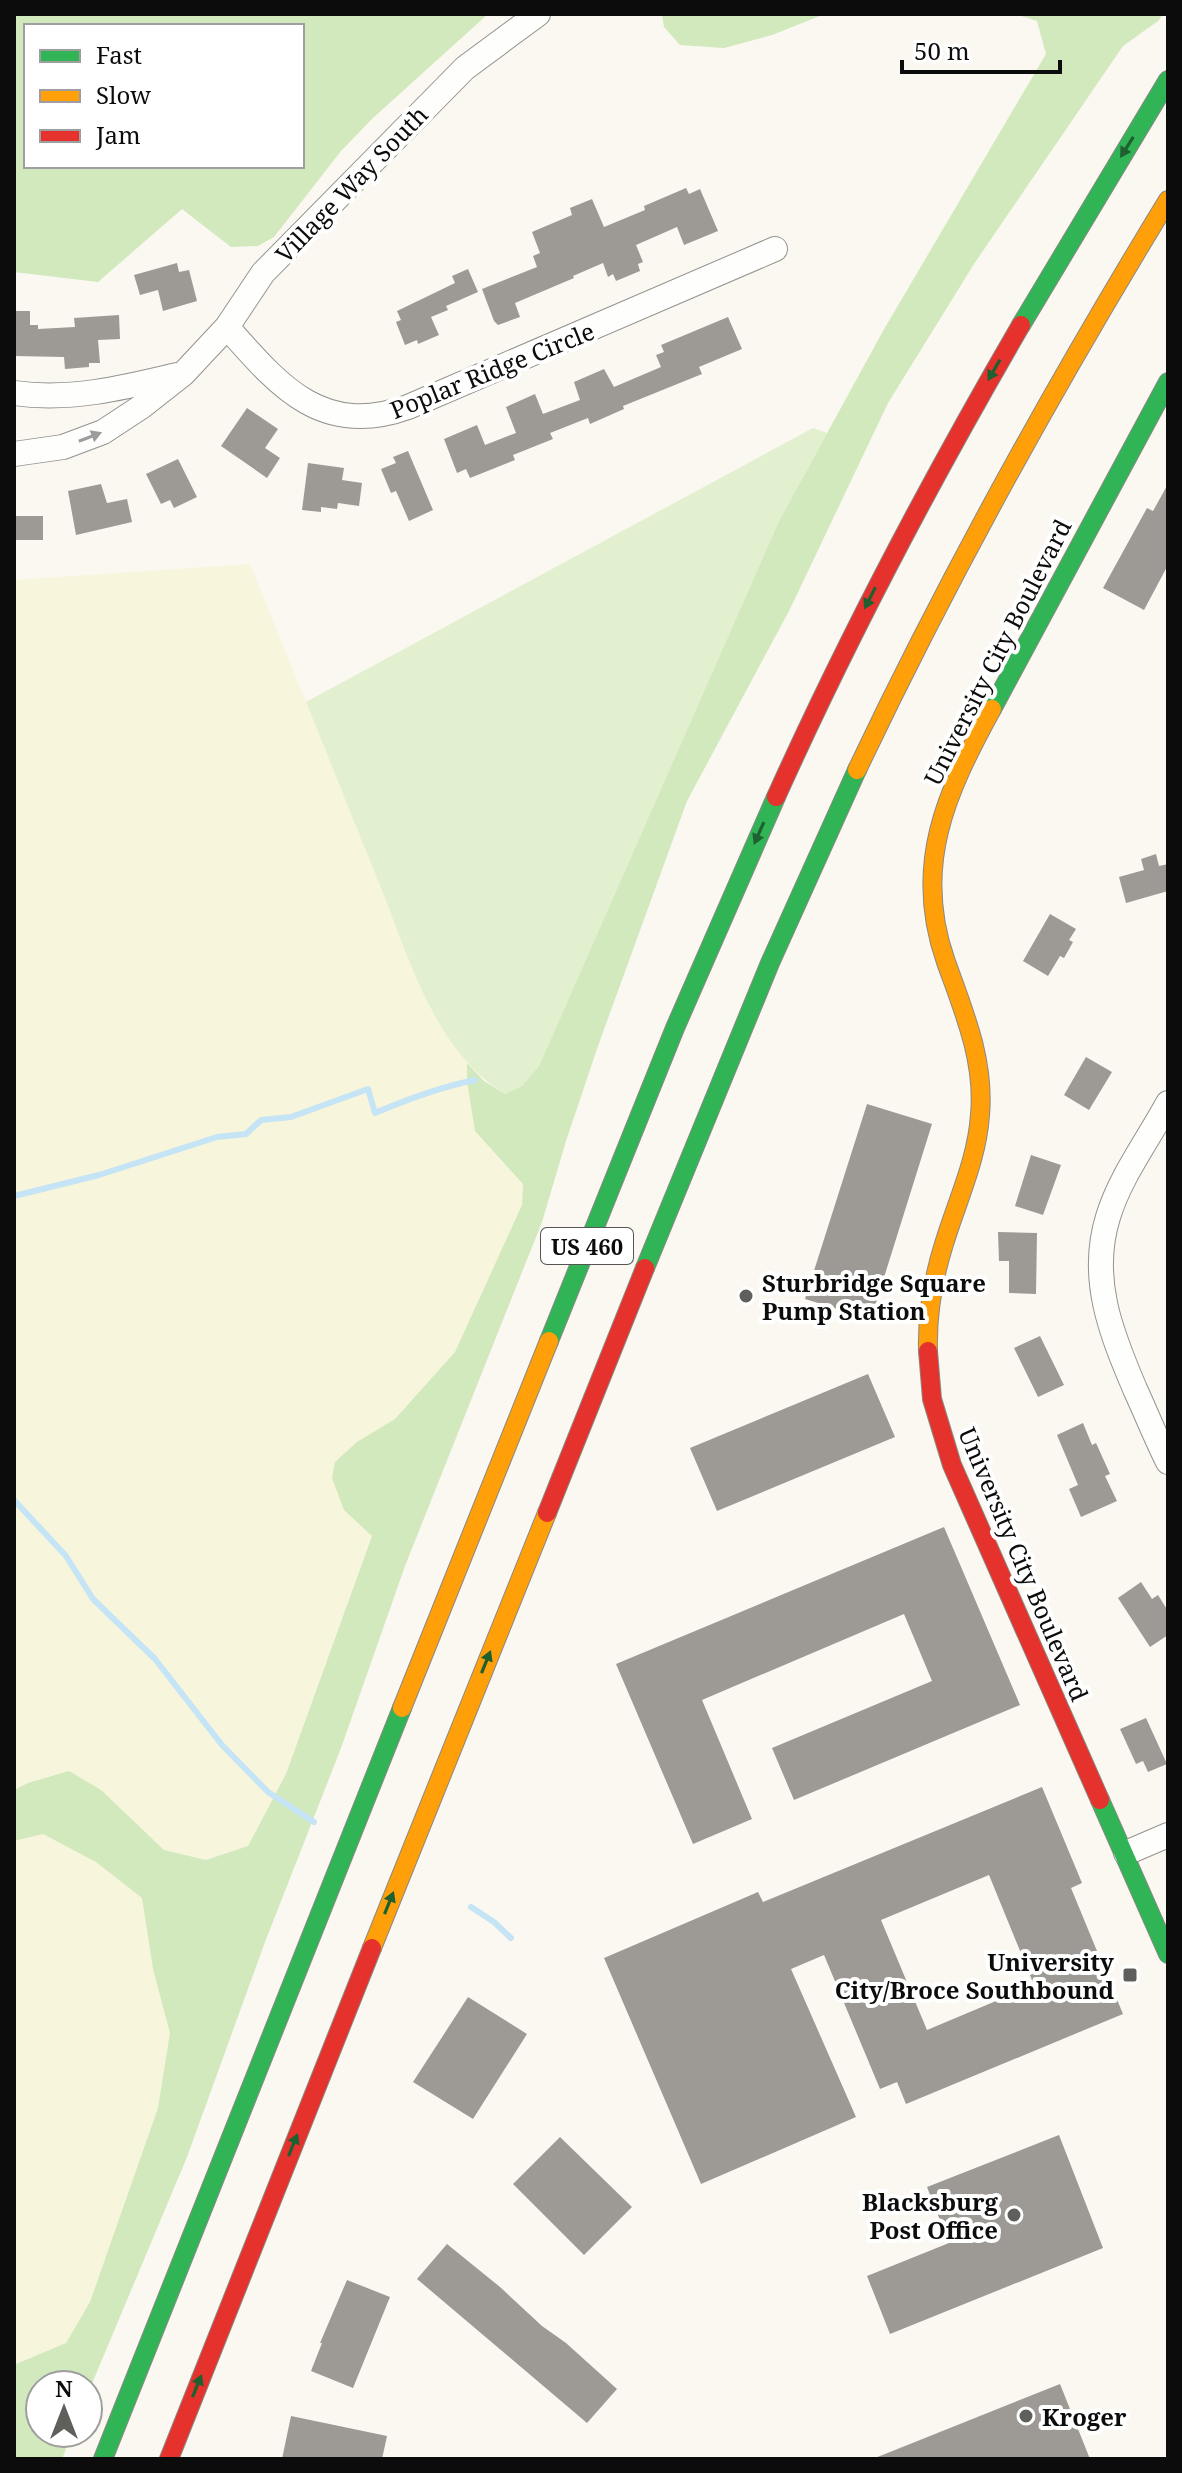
<svg xmlns="http://www.w3.org/2000/svg" width="1182" height="2473" viewBox="0 0 1182 2473" font-family="'Noto Serif',serif">
<style>
.farmland{fill:#f7f5dc}
.green{fill:#e2f0cf}
.forest{fill:#d2e8bd;fill-rule:evenodd}
.lines{fill:none;stroke-linecap:round;stroke-linejoin:round}
.stream{stroke:#c5e4f6;stroke-width:6}
.building{fill:#9d9a96;fill-rule:evenodd}
.street-casing{stroke:#93928f;stroke-width:26}
.fast-casing{stroke:#8a8985;stroke-width:20}
.slow-casing{stroke:#8a8985;stroke-width:20}
.jam-casing{stroke:#8a8985;stroke-width:20}
.street{stroke:#fefefd;stroke-width:24}
.fast{stroke:#30b455;stroke-width:18}
.slow{stroke:#ff9f0a;stroke-width:18}
.jam{stroke:#e5322d;stroke-width:18}
.oneway{fill:#1e6030}
.oneway2{fill:#9d9d9d}
.poi-dot{fill:#5f5f5c;stroke:#fff;stroke-width:3}
.labels{text-anchor:middle;dominant-baseline:central;stroke-width:8;stroke-linejoin:round;paint-order:stroke}
.shield{fill:#fff;stroke:#555;stroke-width:2}
.shield-label{font-size:22px;font-weight:bold;fill:#0c0c0c}
.street-label{font-size:24px;fill:#0c0c0c;stroke:#fff}
.poi-label{font-size:24px;font-weight:bold;fill:#0c0c0c;stroke:#fff;text-anchor:start}
</style>
<rect width="100%" height="100%" fill="#faf8f0"/>
<path class="farmland" d="M250 564 429 1006 467 1063V1081L499 1158 523 1184 522 1205 455 1352 395 1419 357 1442 344 1510 372 1535 286 1774 248 1846 206 1860 164 1850 101 1790 28 1783 14 1790V580Z
M43 1834 96 1862 142 1898 153 1969 171 2033 158 2108 91 2302 66 2343 16 2364 14 2367V1841Z"/>
<path class="green" d="M813 428 827 433 779 521 539 1066 522 1086 505 1094C432 1049 408 953 377 878 353 819 330 761 306 702Z"/>
<path class="forest" d="M14 14H488L373 118 341 151 274 237 258 246 231 247 182 209 98 282 14 272ZM26 26H302V166H26Z
M662 14H825L772 35 724 48 680 45 664 27Z
M1015 14H1163L1158 21 1123 46 974 264 888 403 790 609 687 801 598 1046 566 1141 542 1222 405 1566 341 1748 265 1942 187 2157 88 2393V2385H40V2433H72L62 2459H14V2367L16 2364 66 2343 90 2302 158 2108 170 2033 153 1969 142 1898 96 1862 43 1834 14 1841V1790L28 1783 69 1771 101 1790 164 1850 206 1860 248 1846 286 1774 372 1536 344 1510 332 1478 335 1462 357 1442 395 1419 455 1352 522 1205 523 1184 475 1131 467 1081V1063L484 1081 505 1094 522 1086 539 1066 779 521 883 331 1046 54 1037 21Z"/>
<g class="lines">
<path class="stream" d="M14 1196 99 1175 217 1137 246 1134 261 1120 291 1117 368 1089 375 1113C408 1099 440 1087 475 1080
M14 1500 66 1556 93 1599 155 1659 222 1745 268 1792 314 1822
M471 1907 494 1922 511 1938"/>
</g>
<path class="building" d="M686 188 689 194 700 189 718 231 684 245 677 227 636 245 643 262 638 264 640 271 616 281 613 274 608 277 603 263 573 276 574 278 515 303 520 317 498 325 494 321 482 289 537 267 533 256 540 253 532 232 572 215 570 208 592 199 604 227 645 210 644 206Z
M177 263 179 272 189 270 197 301 163 311 158 290 140 295 134 275Z
M468 269 478 292 446 306 448 310 431 317 439 335 418 344 417 340 405 345 396 322 401 320 397 311 455 283 452 276Z
M14 311H30V325H38V329L75 327 74 318 119 315 120 339 98 340 100 363H89V367L65 369 64 357 14 356Z
M728 317 742 349 699 367 702 374 623 406 624 409 590 424 588 418 550 433 553 439 513 455 515 460 470 478 466 469 457 473 444 439 477 425 485 445 516 433 506 407 535 394 543 414 580 400 574 382 604 369 614 387 661 367 656 355 664 352 661 345Z
M247 408 278 429 265 448 280 458 267 478 221 446Z
M408 451 433 510 409 521 396 491 391 493 381 469 396 463 393 457Z
M178 459 197 497 174 508 170 500 161 504 146 474Z
M308 463 344 468 342 480 362 483 359 506 338 503 337 509 321 507V512L302 510Z
M101 484 107 503 127 499 132 522 76 535 68 491Z
M1168 484V565L1144 610 1103 588 1147 508 1153 511Z
M14 516H43V540H14Z
M1156 854 1159 866 1168 864V891L1126 903 1119 877 1144 870 1141 859Z
M1050 914 1076 929 1069 940 1073 942 1064 958 1060 956 1048 976 1023 961Z
M1086 1057 1112 1072 1089 1110 1064 1095Z
M867 1104 932 1124 871 1319 805 1299Z
M1031 1155 1061 1165 1043 1215 1015 1206Z
M998 1232 1037 1233 1036 1294 1009 1293V1261H999Z
M1040 1336 1064 1385 1038 1397 1014 1348Z
M868 1374 895 1437 717 1511 690 1448Z
M1083 1423 1092 1445 1096 1443 1110 1474 1105 1476 1117 1501 1081 1517 1069 1489 1078 1485 1057 1435Z
M944 1527 1020 1705 794 1800 772 1748 932 1681 904 1614 702 1700 752 1819 693 1844 616 1664Z
M1141 1582 1152 1599 1158 1595 1168 1611V1635L1150 1647 1118 1598Z
M1146 1718 1167 1764 1148 1772 1143 1761 1136 1764 1120 1729Z
M1042 1787 1082 1883 1071 1888 1123 2014 906 2104 897 2082 880 2089 824 1955 791 1969 856 2117 701 2184 604 1958 758 1892 763 1902ZM989 1875 1034 1985 927 2030 881 1920Z
M468 1997 527 2034 473 2119 413 2082Z
M1059 2135 1103 2248 890 2334 867 2276 949 2243 927 2187Z
M560 2137 632 2207 584 2255 513 2184Z
M447 2244 500 2287 542 2326 566 2343 617 2389 587 2423 417 2279Z
M347 2280 390 2297 353 2388 311 2371 322 2343H320Z
M1060 2384 1090 2459H875V2458Z
M291 2416 387 2436 382 2459H282Z"/>
<g class="lines">
<g class="street-casing">
<path id="street" d="M227 327C279 386 322 438 408 407L775 249
M14 393C70 401 123 388 177 375
M14 454 63 447 103 432 141 407 183 374 227 327 263 273 465 68 538 14
M1168 1103C1148 1140 1120 1177 1108 1217 1089 1278 1111 1333 1135 1389 1146 1413 1156 1438 1168 1462
M1126 1853 1168 1835"/>
</g>
<g class="fast-casing">
<path id="fast" d="M1021 325 1168 80
M992 709 1168 382
M645 1268 770 963 857 770
M549 1341 675 1028 776 797
M1100 1800 1168 1954
M103 2459 402 1708"/>
</g>
<g class="slow-casing">
<path id="slow" d="M857 770C950 574 1055 385 1168 200
M928 1351C927 1315 933 1279 944 1244 957 1201 977 1160 980 1115 985 1061 964 1012 946 962 912 866 946 793 992 709
M402 1708 549 1341
M372 1948 547 1513"/>
</g>
<g class="jam-casing">
<path id="jam" d="M776 797C849 635 932 478 1021 325
M928 1351 932 1399 952 1465 1100 1800
M547 1513 645 1268
M169 2459 372 1948"/>
</g>
<use href="#street" class="street"/>
<use href="#fast" class="fast"/>
<use href="#slow" class="slow"/>
<use href="#jam" class="jam"/>
</g>
<defs><path id="oneway-solid" d="M-6-.8H1V-3.2L6.5 0L1 3.2V.8H-6Z" transform="scale(2)"/></defs>
<g class="oneway">
<use href="#oneway-solid" transform="translate(1127 147) rotate(122)"/>
<use href="#oneway-solid" transform="translate(994 370) rotate(120)"/>
<use href="#oneway-solid" transform="translate(870 598) rotate(117)"/>
<use href="#oneway-solid" transform="translate(759 833) rotate(114)"/>
<use href="#oneway-solid" transform="translate(486 1662) rotate(-68)"/>
<use href="#oneway-solid" transform="translate(389 1903) rotate(-68)"/>
<use href="#oneway-solid" transform="translate(293 2145) rotate(-68)"/>
<use href="#oneway-solid" transform="translate(197 2386) rotate(-68)"/>
</g>
<use class="oneway2" href="#oneway-solid" transform="translate(90 437) rotate(-21)"/>
<g class="poi-dot">
<circle cx="746" cy="1296" r="8"/>
<rect x="1122" y="1967" width="16" height="16" rx="4"/>
<circle cx="1014" cy="2215" r="8"/>
<circle cx="1026" cy="2416" r="8"/>
</g>
<g class="labels">
<rect class="shield" x="541" y="1228" width="92" height="36" rx="6"/>
<g class="shield-label">
<text x="587" y="1246">US 460</text>
</g>
<g class="street-label">
<text transform="translate(351 184) rotate(-46)">Village Way South</text>
<text transform="translate(492 370) rotate(-22)">Poplar Ridge Circle</text>
<text transform="translate(997 652) rotate(-63)">University City Boulevard</text>
<text transform="translate(1024 1564) rotate(67)">University City Boulevard</text>
</g>
<g class="poi-label">
<text x="762" y="1282">Sturbridge Square<tspan x="762" dy="28">Pump Station</tspan></text>
<text x="1114" y="1961" text-anchor="end">University<tspan x="1114" dy="28">City/Broce Southbound</tspan></text>
<text x="998" y="2201" text-anchor="end">Blacksburg<tspan x="998" dy="28">Post Office</tspan></text>
<text x="1042" y="2416">Kroger</text>
</g>
</g>
<rect width="1182" height="2473" fill="none" stroke="#0c0c0c" stroke-width="32"/>
<rect x="24" y="24" width="280" height="144" fill="#ffffff" stroke="#9e9e9e" stroke-width="2"/>
<rect x="40" y="50" width="40" height="12" fill="#30b455" stroke="#9e9e9e" stroke-width="2"/>
<text x="96" y="64" font-size="24" fill="#0c0c0c">Fast</text>
<rect x="40" y="90" width="40" height="12" fill="#ff9f0a" stroke="#9e9e9e" stroke-width="2"/>
<text x="96" y="104" font-size="24" fill="#0c0c0c">Slow</text>
<rect x="40" y="130" width="40" height="12" fill="#e5322d" stroke="#9e9e9e" stroke-width="2"/>
<text x="96" y="144" font-size="24" fill="#0c0c0c">Jam</text>
<g transform="translate(64 2409)"><circle r="38" fill="#ffffff" stroke="#9e9e9e" stroke-width="2"/>
<path d="M0-6L14 30L0 20L-14 30Z" fill="#5f5f5c"/>
<text y="-12" font-size="22" font-weight="bold" text-anchor="middle" fill="#0c0c0c">N</text>
</g>
<path d="M902 60v12h158v-12" fill="none" stroke="#0c0c0c" stroke-width="4"/>
<text x="914" y="60" font-size="24" fill="#0c0c0c" stroke="#ffffff" stroke-width="6" paint-order="stroke">50 m</text>
</svg>
